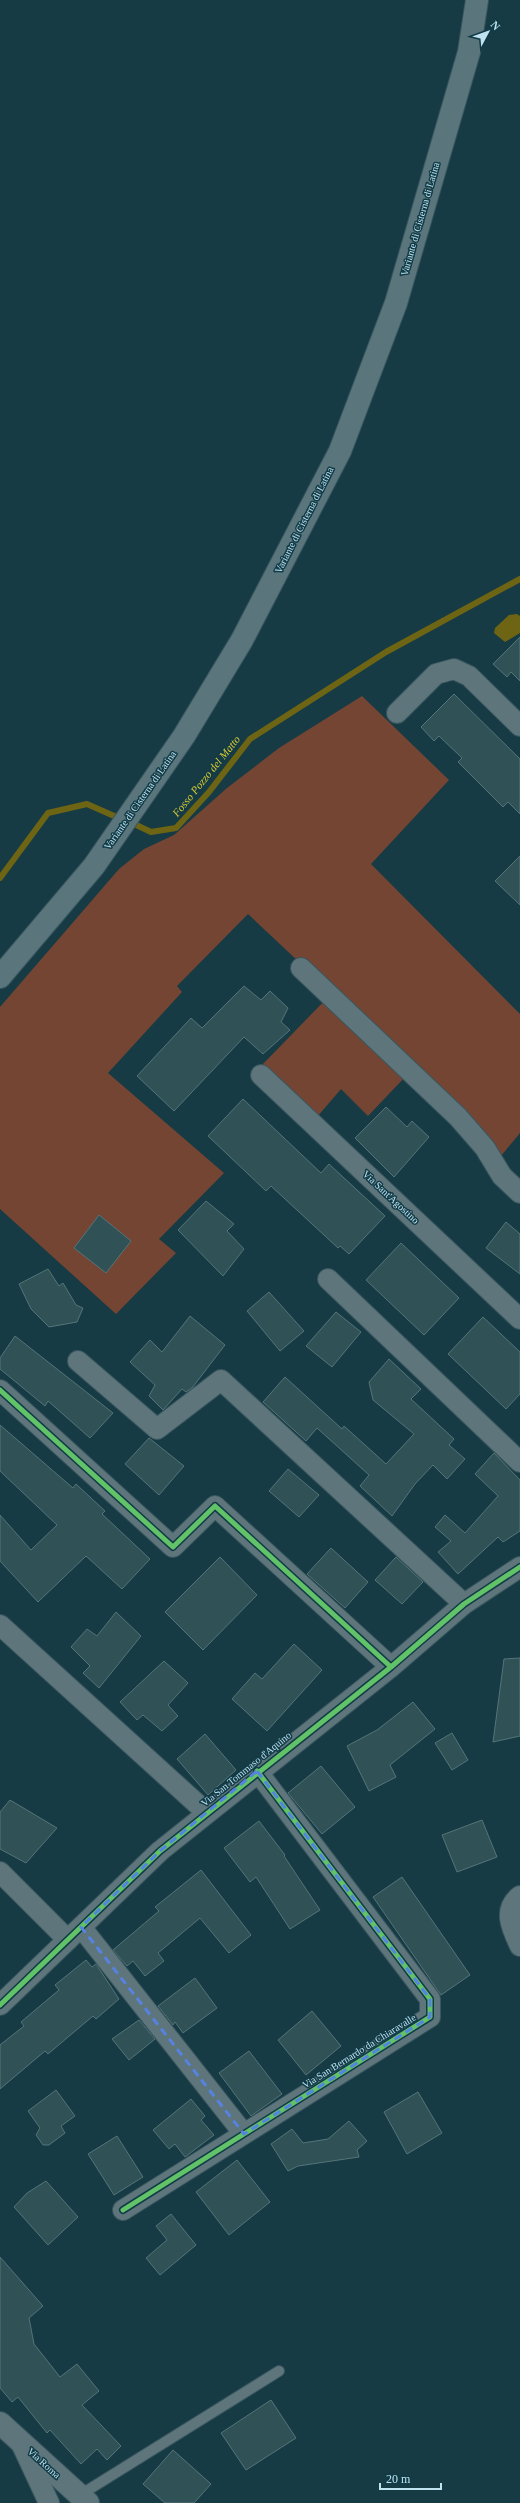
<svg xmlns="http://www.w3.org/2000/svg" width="520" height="2503" viewBox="0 0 520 2503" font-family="Georgia,serif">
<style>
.green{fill:#744533}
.water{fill:#6d6514}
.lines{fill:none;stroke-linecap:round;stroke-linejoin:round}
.stream{stroke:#6d6514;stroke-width:6}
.building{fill:#305257;stroke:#547479}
.service-casing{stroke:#395760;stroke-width:12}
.minor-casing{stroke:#395760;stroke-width:22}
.tertiary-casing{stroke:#395760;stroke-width:24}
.primary-casing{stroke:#395760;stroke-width:24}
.service{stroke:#5e757b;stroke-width:10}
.minor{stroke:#5e757b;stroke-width:20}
.tertiary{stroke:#5e757b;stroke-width:22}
.primary{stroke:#5a757c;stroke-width:22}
.cycleway-casing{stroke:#113b47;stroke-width:8}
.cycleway{stroke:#61c268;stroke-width:5}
.marked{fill:none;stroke:#5682e0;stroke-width:3;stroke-dasharray:8 5;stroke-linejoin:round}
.labels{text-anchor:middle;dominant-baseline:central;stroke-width:3;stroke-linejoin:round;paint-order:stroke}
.street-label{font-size:10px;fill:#bfe3f0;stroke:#113b47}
.water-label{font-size:11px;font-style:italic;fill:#dac630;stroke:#113b47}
</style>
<rect width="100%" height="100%" fill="#173b44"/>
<path class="green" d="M362 696 449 780 371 864 520 1014V1133L491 1168 472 1138 406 1076 368 1116 341 1089 317 1117 262 1065 332 993 248 914 177 986 182 992 108 1073 224 1173 159 1239 176 1253 116 1314 0 1209V1007L119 869 144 849 174 835 227 788 279 748Z"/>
<path class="water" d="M517 614 520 616V633L505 642 494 633 495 628 509 615Z"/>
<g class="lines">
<path class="stream" d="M130 822 151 832 176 828 209 792 250 739 386 652 520 579
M0 878 48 813 87 804 121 819"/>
</g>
<path class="building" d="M520 637V681L511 672 507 677 493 664Z
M454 694 520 759V814L508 802 503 807 458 762 462 758 439 736 434 741 421 727Z
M520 856V905L495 881Z
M244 986 261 1000 270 991 288 1008 281 1022 290 1030 263 1054 244 1037 174 1111 137 1076 191 1018 202 1028Z
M243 1099 321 1173 329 1164 385 1216 349 1254 340 1246 338 1248 271 1186 266 1191 208 1136Z
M386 1107 407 1127 412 1121 429 1137 394 1177 355 1138Z
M206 1201 234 1224 227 1231 244 1249 223 1276 178 1230Z
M99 1215 131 1241 106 1273 74 1248Z
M506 1222 520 1234V1274L486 1248Z
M401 1243 459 1298 424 1335 366 1280Z
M48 1269 59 1286 63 1283 76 1305 83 1308 77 1322 49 1327 31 1309 19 1284Z
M269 1292 304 1331 280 1351 247 1311Z
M336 1312 361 1332 332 1367 306 1346Z
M190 1316 225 1345 192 1388 186 1392 182 1389 163 1410 149 1396 155 1385 130 1362 150 1340 162 1352Z
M483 1317 520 1352V1394L506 1409 448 1354Z
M15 1336 113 1413 90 1438 48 1401 45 1406 0 1369V1358Z
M389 1359 421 1389 411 1399 454 1439 449 1445 465 1459 447 1479 433 1465 415 1484 392 1516 360 1486 369 1475 317 1428 306 1441 263 1402 285 1377 342 1429 344 1426 386 1464 414 1434 373 1400 369 1382Z
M0 1425 73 1488 76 1484 105 1511 102 1514 150 1559 122 1589 86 1556 38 1602 0 1561V1515L31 1550 57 1525 0 1471Z
M149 1438 184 1466 159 1495 125 1464Z
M494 1453 520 1480V1531L503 1542 498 1537 458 1574 438 1552 451 1541 435 1527 445 1515 465 1533 498 1496 475 1474Z
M288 1469 319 1495 299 1517 269 1491Z
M331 1548 368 1582 345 1608 307 1574Z
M220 1557 257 1595 203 1650 165 1612Z
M396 1557 423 1582 402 1604 375 1580Z
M116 1612 141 1636 99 1688 83 1673 90 1666 71 1647 87 1629 97 1636Z
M294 1644 322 1670 267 1731 232 1699 255 1673 262 1679Z
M520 1658V1736L493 1742 504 1659Z
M164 1661 188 1683 168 1705 178 1716 162 1731 143 1715 137 1720 120 1702Z
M413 1702 435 1729 390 1765 396 1777 369 1791 347 1746 377 1730Z
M452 1733 468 1760 452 1770 435 1743Z
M205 1734 236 1770 208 1795 177 1759Z
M321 1766 355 1807 322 1834 288 1793Z
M10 1800 57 1828 26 1863 0 1849V1812Z
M482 1820 497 1857 457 1872 442 1835Z
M259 1821 285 1855 284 1856 320 1910 290 1929 256 1877 250 1882 224 1848Z
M201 1870 251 1935 229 1953 200 1918 158 1953 164 1961 145 1976 133 1961 127 1966 113 1950 159 1911 155 1907Z
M402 1877 470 1975 441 1995 373 1897Z
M86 1960 92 1967 96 1964 119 1999 96 2019 93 2016 48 2054 45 2051 0 2089V2045L24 2026 21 2022 59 1990 55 1985Z
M195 1978 217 2008 183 2033 175 2022 173 2025 158 2006Z
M312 2011 341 2046 306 2075 278 2040Z
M139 2020 155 2039 129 2060 112 2039Z
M249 2051 282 2094 251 2116 219 2073Z
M56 2090 75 2116 61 2126 65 2133 49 2145H43L36 2135 40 2128 28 2111Z
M418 2092 442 2133 407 2154 384 2112Z
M191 2099 205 2116 201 2120 214 2135 185 2157 175 2144 169 2149 153 2130Z
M349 2121 367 2141 357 2150 359 2157 298 2166 288 2171 271 2144 292 2129 303 2143 328 2139Z
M117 2136 143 2177 114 2195 88 2154Z
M237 2160 270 2202 229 2235 196 2192Z
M46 2181 78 2217 48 2245 14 2207 27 2193Z
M171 2214 196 2245 160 2275 146 2258 167 2240 156 2226Z
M0 2257 43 2306 29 2318 34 2344 60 2377 77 2364 99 2391 82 2405 121 2446 107 2460 97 2449 81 2464 50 2430 47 2433 18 2397 12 2402 0 2388Z
M271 2400 296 2438 246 2470 221 2433Z
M173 2450 211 2484 194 2503H165L143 2484Z"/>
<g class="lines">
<g class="service-casing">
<path id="service" d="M80 2495 279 2371"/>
</g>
<g class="minor-casing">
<path id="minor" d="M397 713 436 674 454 669 469 676 520 726
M301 968 458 1117 485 1148 502 1176 520 1193
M261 1075 520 1319
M328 1279 520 1462
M78 1361 157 1429 221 1380 464 1604
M0 1390 173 1547 215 1506 391 1667
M0 1625 206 1812
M0 1872 68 1940
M520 1896C502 1910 512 1929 520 1946
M81 1927 244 2134
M0 2005 160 1851 391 1667 464 1604 520 1567
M123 2210 430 2017V1999L257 1771
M21 2443 49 2503"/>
</g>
<g class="tertiary-casing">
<path id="tertiary" d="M0 2423 88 2503"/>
</g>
<g class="primary-casing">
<path id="primary" d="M0 977 94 866 184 736 242 640 340 451 396 303 469 52 477 0"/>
</g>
<use href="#service" class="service"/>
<use href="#minor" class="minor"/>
<use href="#tertiary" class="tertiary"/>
<use href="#primary" class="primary"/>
<g class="cycleway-casing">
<path id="cycleway" d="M0 1390 173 1547 215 1506 391 1667
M0 2005 160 1851 391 1667 464 1604 520 1567
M123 2210 430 2017V1999L257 1771"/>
</g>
<use href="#cycleway" class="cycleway"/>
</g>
<path class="marked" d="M257 1771 430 1999V2017L244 2134 81 1927 160 1851Z"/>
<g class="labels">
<g class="street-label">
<text transform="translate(420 219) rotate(-74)">Variante di Cisterna di Latina</text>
<text transform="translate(304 520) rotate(-63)">Variante di Cisterna di Latina</text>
<text transform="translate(140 800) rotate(-55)">Variante di Cisterna di Latina</text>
<text transform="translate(391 1197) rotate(43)">Via Sant'Agostino</text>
<text transform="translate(246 1769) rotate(-39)">Via San Tommaso d'Aquino</text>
<text transform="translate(359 2051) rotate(-32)">Via San Bernardo da Chiaravalle</text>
<text transform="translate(44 2463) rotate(42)">Via Roma</text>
</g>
<g class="water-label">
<text transform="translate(206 776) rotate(-51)">Fosso Pozzo del Matto</text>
</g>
</g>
<g transform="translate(488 32) rotate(49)" stroke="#113b47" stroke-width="3" paint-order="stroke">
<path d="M0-3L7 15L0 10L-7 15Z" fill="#bfe3f0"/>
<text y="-6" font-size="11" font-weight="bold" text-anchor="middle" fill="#bfe3f0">N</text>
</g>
<path d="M380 2483v6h61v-6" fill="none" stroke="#bfe3f0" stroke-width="2"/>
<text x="386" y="2483" font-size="12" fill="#bfe3f0" stroke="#113b47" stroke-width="3" paint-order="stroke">20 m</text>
</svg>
